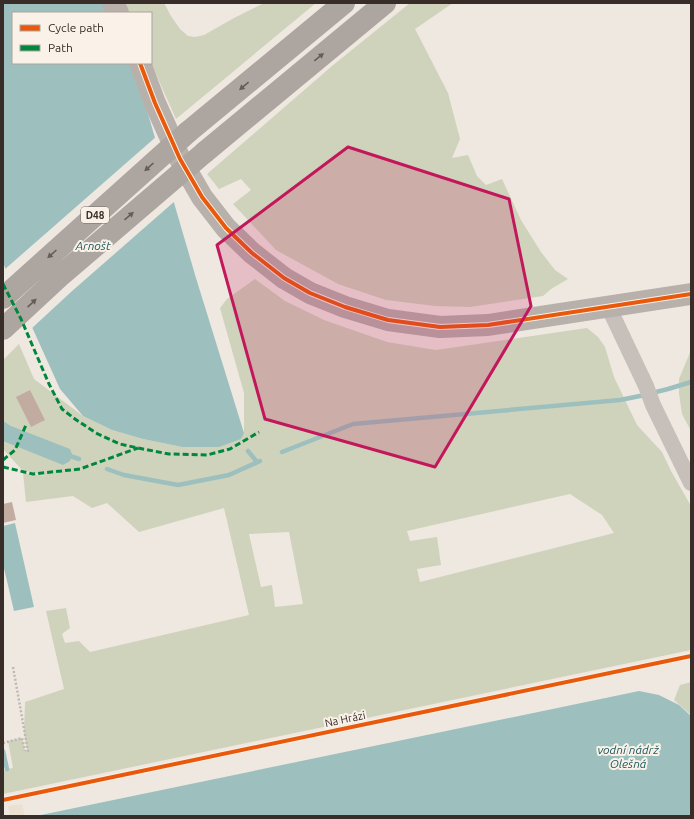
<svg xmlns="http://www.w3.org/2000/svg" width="694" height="819" viewBox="0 0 694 819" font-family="Ubuntu,sans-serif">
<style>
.green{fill:#cfd3bb;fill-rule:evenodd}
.plaza{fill:#ece0d0}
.water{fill:#9dc0bf}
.pier{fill:#eee8e1}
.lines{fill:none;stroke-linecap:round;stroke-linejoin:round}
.stream{stroke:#9dc0bf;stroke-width:4.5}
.building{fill:#c2aca2}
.path{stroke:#bfb8b3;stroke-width:2.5;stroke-dasharray:2 2;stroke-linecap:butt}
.street{stroke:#c7c0ba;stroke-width:16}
.secondary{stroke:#b7b0ab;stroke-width:22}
.highway{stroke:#ada6a0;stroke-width:22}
.highway-bridge{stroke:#ada6a0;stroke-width:22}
.quiet{stroke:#00873e;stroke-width:3;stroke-dasharray:6 3;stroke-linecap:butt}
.cycleway-casing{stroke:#faf2e9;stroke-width:6}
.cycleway{stroke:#e8590c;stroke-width:4}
.oneway{fill:#675d58}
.marked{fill:#c2185b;fill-opacity:0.2;stroke:#c2185b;stroke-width:3;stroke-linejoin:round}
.labels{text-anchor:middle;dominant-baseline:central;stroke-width:4;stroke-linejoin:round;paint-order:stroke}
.shield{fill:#faf2e9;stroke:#726862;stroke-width:1}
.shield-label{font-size:10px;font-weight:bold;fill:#382d28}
.street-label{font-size:11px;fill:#382d28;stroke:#faf2e9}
.water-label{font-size:12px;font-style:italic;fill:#1c575a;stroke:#faf2e9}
</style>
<rect width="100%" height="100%" fill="#eee8e1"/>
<path class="green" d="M124 3H164L171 16 180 29 188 36 195 37 204 35 234 18 264 3H316L176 119 151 63V13H129Z
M410 3H453L415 29 448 93 460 139 452 158 468 155 477 176 486 185 502 179 521 220 541 252 555 270 568 279 551 289 543 296 470 307 435 306 386 300 338 284 276 250 233 204 251 190 241 179 219 189 207 174 332 66Z
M255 279 285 301 324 320 387 342 436 350 587 328 598 337 605 347 614 377 637 425 662 452 671 471 691 506V650L3 794V770L13 768 8 741 22 738 25 751 27 750 24 732 25 702 64 689 46 611 66 608 70 628 62 634 65 643 79 641 90 652 249 615 224 508 139 532 107 503 92 508 73 496 26 502 23 473 47 476 22 470 3 449V360L19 344 34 379 83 416 112 430 143 439 182 447 241 439 244 432V393L220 308 227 299ZM570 494 602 515 614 533 420 582 417 569 441 565 437 537 410 541 407 531ZM289 532 303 604 275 607 272 585 261 587 249 534Z
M691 350V431L682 414 679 394V379Z
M691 682V715L674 700 680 685Z"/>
<path class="plaza" d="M22 804 25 816H10L8 806Z"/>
<path class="water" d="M3 3H103L107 13H13V63H129L146 107 196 278 244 433 241 439 219 447H182L143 439 112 430 83 416 60 389 3 263Z
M3 421 11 426 70 449 72 454 70 461 63 465 3 441Z
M15 523 34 607 14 611 3 564V526Z
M639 691 659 695 679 705 691 716V816H36Z"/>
<path class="pier" d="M157 136 175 201 71 292 31 329 4 270Z"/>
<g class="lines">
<path class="stream" d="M652 393 668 389 691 382
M248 451 257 462
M282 452 353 424 620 400 645 395
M67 455 79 459
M107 469 124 475 178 485 229 475 260 461
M3 751 7 769"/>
</g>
<path class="building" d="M30 390 45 420 31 427 16 397Z
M12 502 16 520 3 523V504Z"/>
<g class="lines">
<path class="path" d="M13 667 28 751H25
M3 743 22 738 25 751"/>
<path class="street" d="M608 306 646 386 653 405 691 483"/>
<path class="secondary" d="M113 3 118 13
M140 63 155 103 180 159 202 197 226 228 252 253 284 278 310 293 345 307 388 320 440 327 488 325 691 294"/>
<path class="highway" d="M188 132 344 3
M205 152 385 3"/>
<path class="highway-bridge" d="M3 298 188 132
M3 329 59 277 205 152"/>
<path class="quiet" d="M3 284 21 319 49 384 62 409 75 419 96 433 120 444 138 448 169 454 207 455 230 449 259 432
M3 460 15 450 26 425
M3 467 33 474 80 469 138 448"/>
<g class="cycleway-casing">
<path id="cycleway" d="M140 63 155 103 180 159 202 197 226 228 252 253 284 278 310 293 345 307 388 320 440 327 488 325 691 294
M3 800 691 656"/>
</g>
<use href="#cycleway" class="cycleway"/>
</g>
<defs><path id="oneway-solid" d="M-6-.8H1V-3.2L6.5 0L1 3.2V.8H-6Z"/></defs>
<g class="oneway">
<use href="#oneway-solid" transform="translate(319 57) rotate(-39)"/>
<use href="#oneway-solid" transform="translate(244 86) rotate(140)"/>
<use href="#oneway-solid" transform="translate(149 167) rotate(138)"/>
<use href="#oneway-solid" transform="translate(129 216) rotate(-41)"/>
<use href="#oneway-solid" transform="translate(52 254) rotate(138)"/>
<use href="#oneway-solid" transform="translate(32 303) rotate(-43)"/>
</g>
<path class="marked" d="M348 147 509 199 531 306 435 467 265 419 217 245Z"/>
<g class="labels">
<rect class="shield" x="81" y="207" width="28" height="16" rx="3"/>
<g class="shield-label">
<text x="95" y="215">D48</text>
</g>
<g class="street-label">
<text transform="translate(345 719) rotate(-12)">Na Hrázi</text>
</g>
<g class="water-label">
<text x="93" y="245">Arnošt</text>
<text x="628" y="749">vodní nádrž<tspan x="628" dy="14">Olešná</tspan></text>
</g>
</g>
<rect width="694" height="819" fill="none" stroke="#382d28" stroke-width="8"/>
<rect x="12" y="12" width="140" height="52" fill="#faf2e9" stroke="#aca39c"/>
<rect x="20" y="25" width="20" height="6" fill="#e8590c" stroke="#aca39c"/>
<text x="48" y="32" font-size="12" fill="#382d28">Cycle path</text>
<rect x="20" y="45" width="20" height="6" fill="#00873e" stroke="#aca39c"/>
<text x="48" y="52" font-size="12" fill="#382d28">Path</text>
</svg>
